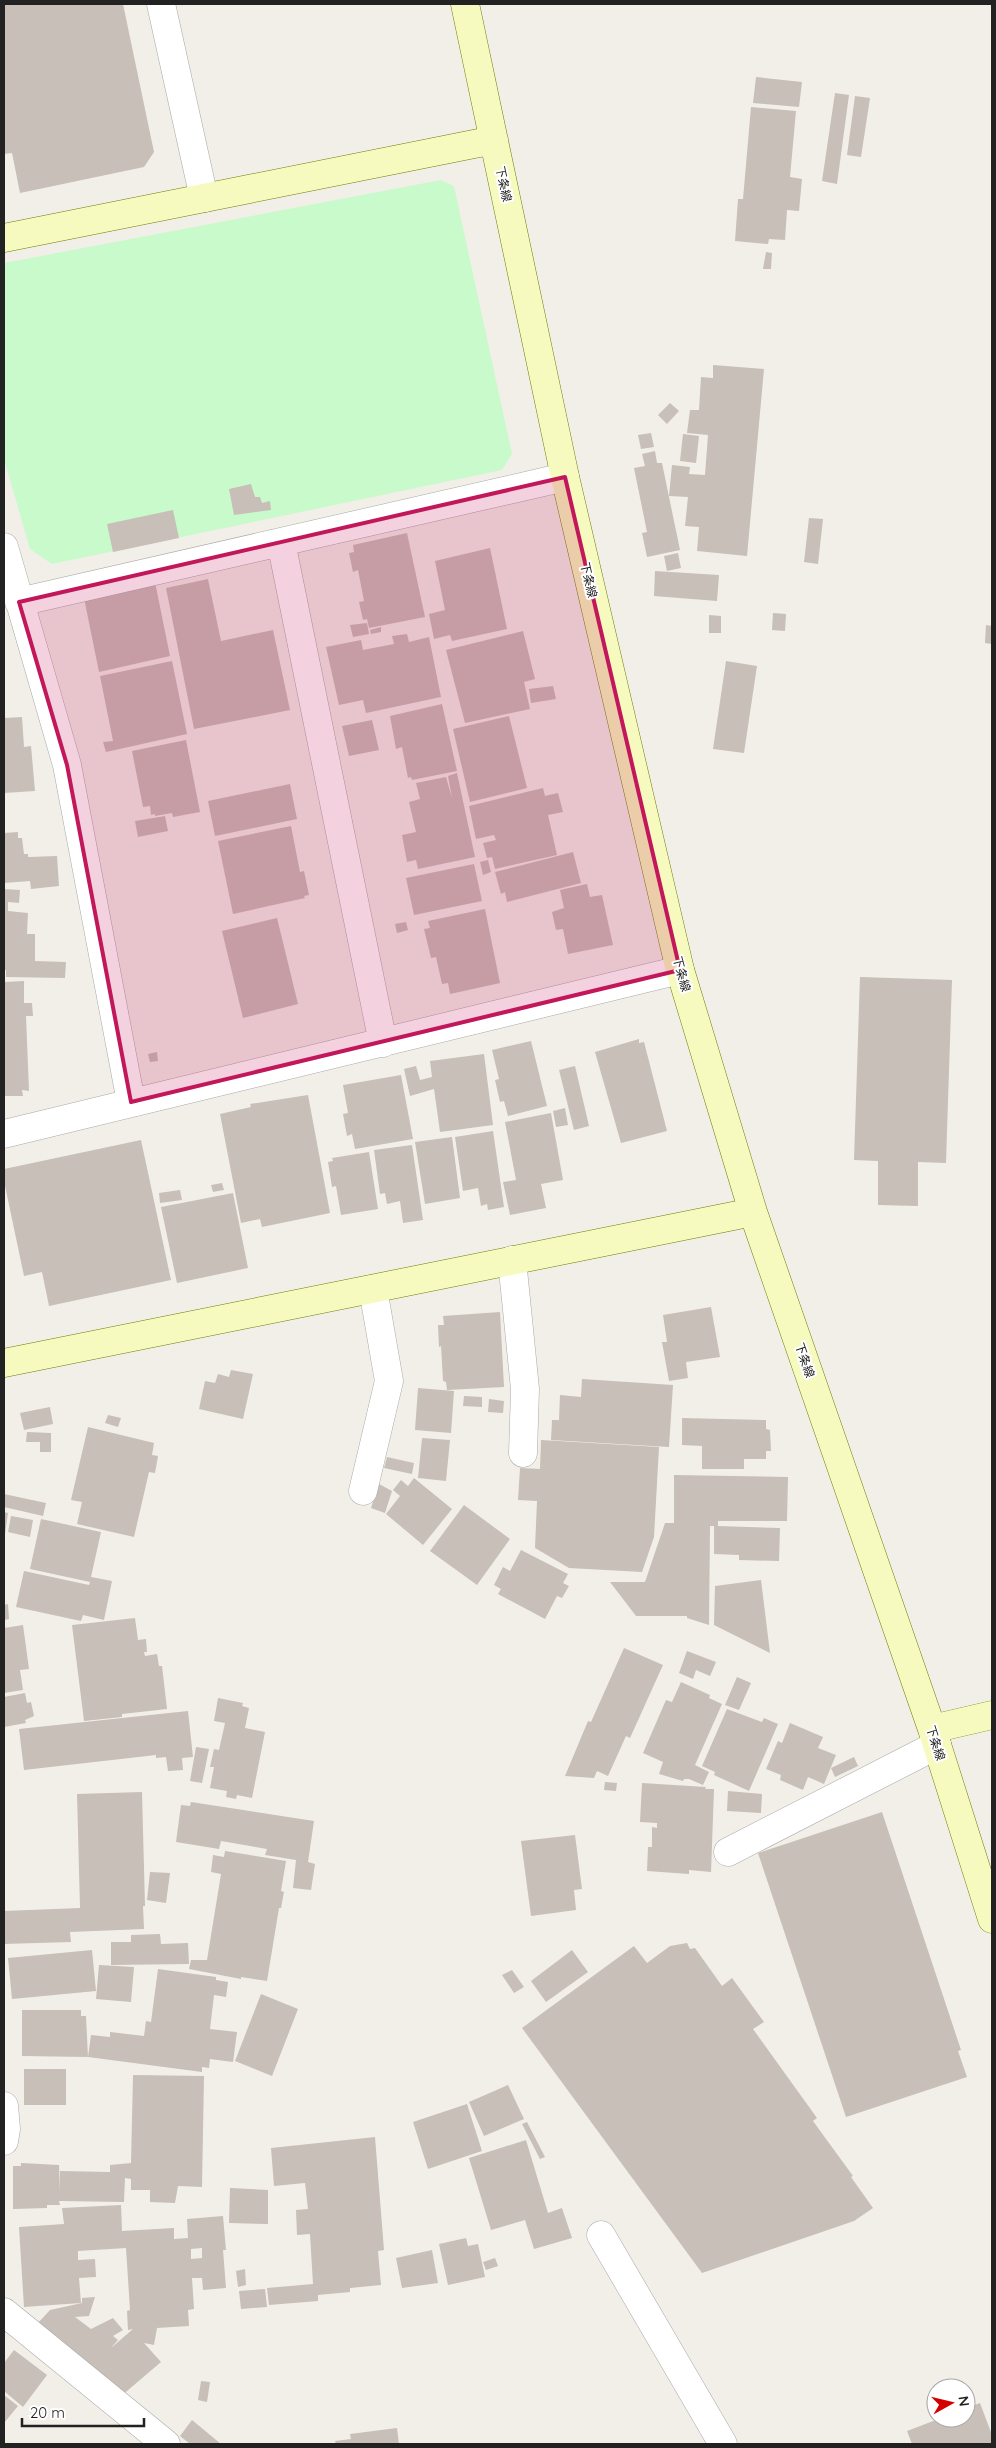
<svg xmlns="http://www.w3.org/2000/svg" width="996" height="2448" viewBox="0 0 996 2448" font-family="Quicksand,'Noto Sans JP',sans-serif">
<style>
.park{fill:#c8facc}
.building{fill:#c7bfb8;fill-rule:evenodd}
.lines{fill:none;stroke-linecap:round;stroke-linejoin:round}
.street-casing{stroke:#a9a9a9;stroke-width:29}
.secondary-casing{stroke:#707d05;stroke-width:29}
.street{stroke:#fff;stroke-width:28}
.secondary{stroke:#f7fabf;stroke-width:28}
.marked{fill:#c2185b;fill-opacity:0.2;stroke:#c2185b;stroke-width:4;stroke-linejoin:round}
.labels{text-anchor:middle;dominant-baseline:central;stroke-width:4;stroke-linejoin:round;paint-order:stroke}
.street-label{font-size:12px;fill:#222;stroke:#fff}
</style>
<rect width="100%" height="100%" fill="#f2efe9"/>
<path class="park" d="M441 180 454 186 512 454 502 470 52 564 30 549 4 459V263Z"/>
<path class="building" d="M4 4H123L154 152 144 167 20 193 12 153 4 154Z
M756 77 802 82 799 107 753 103Z
M835 93 849 95 837 184 822 181Z
M855 96 870 98 861 157 847 155Z
M751 107 796 111 790 177 802 179 799 211 787 210 785 240 769 239 768 244 735 241 738 199H743Z
M766 252 772 253 771 269H763Z
M713 365 764 369 747 556 697 551 699 527 685 526 688 497 669 496 672 465 690 467 689 474 705 475 708 435 687 433 690 410H699L701 377 713 378Z
M670 403 679 411 667 424 658 415Z
M651 433 654 447 641 449 638 435Z
M683 434 699 436 696 463 680 461Z
M655 451 657 463H662L680 550 647 557 642 533 647 532 634 468 645 466 642 454Z
M251 484 255 497H260L262 503 270 501 271 510 234 515 229 489Z
M173 510 179 538 113 552 107 524Z
M809 518 823 519 818 564 804 562Z
M407 533 425 617 369 628 367 619 363 620 359 602 364 601 358 570 353 572 349 553 354 552 353 545Z
M490 548 507 629 452 641 450 635 434 639 429 614 445 610 435 561Z
M678 553 681 568 667 571 664 556Z
M655 571 719 575 717 601 654 596Z
M208 579 221 641 273 630 290 710 194 729 166 588Z
M155 582 170 656 99 672 84 598Z
M773 613 786 614 785 631 772 630Z
M709 615 721 616V633H709Z
M367 623 369 634 353 637 350 625Z
M986 625 992 626V644L985 643Z
M381 627V632L371 634 370 630Z
M523 631 535 679 524 682 530 709 465 723 446 650Z
M407 634 409 642 429 637 441 697 366 713 363 700 339 705 326 647 361 640 363 650 394 644 392 636Z
M172 661 187 734 106 752 103 742 113 741 100 676Z
M726 661 757 666 744 753 713 749Z
M553 686 556 699 531 703 529 689Z
M442 704 457 771 412 780 411 777 408 778 402 747 396 749 390 716Z
M509 716 527 788 470 802 453 729Z
M22 717 24 747 31 746 35 791 4 793V718Z
M372 720 379 750 349 756 342 726Z
M186 740 200 812 173 817 172 813 155 816V814L151 815 150 806 143 807 132 751Z
M457 773 475 857 418 869 416 860 407 862 402 835 416 832 409 802 420 799 416 783 446 777 452 798 448 776Z
M290 784 297 819 215 836 208 801Z
M543 788 545 796 558 793 563 812 548 815 557 855 495 869 492 857 487 858 483 843 496 840 494 835 476 839 469 806Z
M165 816 168 831 138 837 135 821Z
M291 826 300 872 304 871 309 895 304 896 305 898 233 914 218 841Z
M18 832V838H22L24 854H28V857L57 856 59 886 31 889 30 881 4 883V833Z
M573 852 581 883 507 902 505 892 501 894 495 872Z
M488 860 491 872 483 875 480 862Z
M474 864 482 901 414 915 406 878Z
M587 884 590 897 602 895 613 945 568 954 563 929 556 930 552 912 564 908 560 890Z
M4 889 20 890 19 903 8 902V911L28 913 27 934H35V961L66 962 65 978 6 977V970H4Z
M485 909 500 983 450 994 448 983 442 984 436 957 431 958 424 929 430 928 428 921Z
M277 918 298 1004 243 1018 222 931Z
M406 922 408 930 397 933 395 924Z
M860 977 952 980 946 1163 918 1162V1206L878 1205V1161L854 1160Z
M24 981V1003H32L33 1016H26L29 1091 22 1090 23 1096H4V982Z
M639 1039V1043L644 1042 667 1131 621 1143 595 1052Z
M531 1041 547 1106 508 1116 504 1101 500 1102 495 1080 499 1079 492 1050Z
M157 1052 158 1061 150 1062 148 1054Z
M484 1054 493 1125 440 1132 434 1089 410 1096 404 1069 416 1066 420 1080 432 1077 430 1061Z
M575 1066 589 1126 574 1130 559 1070Z
M401 1075 413 1139 355 1149 352 1134 347 1136 343 1114 348 1113 343 1085Z
M308 1095 330 1213 262 1227 260 1219 241 1223 220 1114 251 1107 250 1104Z
M565 1108 568 1125 556 1127 553 1111Z
M551 1113 563 1180 541 1184 546 1208 510 1215 503 1182 516 1180 505 1122Z
M493 1131 504 1207 488 1210 487 1204 481 1206 478 1188 463 1191 455 1137Z
M452 1137 460 1198 425 1204 415 1142Z
M141 1140 171 1280 49 1306 42 1272 24 1276 4 1181V1169Z
M412 1145 423 1220 403 1223 400 1201 387 1204 385 1193 380 1194 374 1150Z
M369 1152 378 1209 341 1215 336 1186 332 1187 328 1162 333 1161 332 1158Z
M222 1183 224 1190 213 1192 211 1185Z
M180 1190 182 1200 160 1203 159 1193Z
M233 1193 248 1268 177 1283 161 1207Z
M711 1307 720 1357 686 1362 688 1378 669 1381 662 1342H667L663 1315Z
M500 1312 504 1387 447 1390 446 1382 443 1381 441 1346 439 1347 438 1325H444L443 1316Z
M231 1370 253 1374 243 1419 199 1409 205 1381 215 1383 218 1374 229 1377Z
M582 1379 673 1385 669 1447 551 1440 552 1420H559L560 1395 581 1397Z
M418 1388 454 1391 451 1433 415 1430Z
M464 1396 482 1397V1407L463 1406Z
M489 1399 504 1401 503 1413 488 1412Z
M50 1407 53 1424 24 1430 20 1413Z
M108 1415 121 1418 118 1427 105 1423Z
M682 1418 766 1420V1429L770 1430 771 1451H766V1459H744V1469H702V1446L682 1445Z
M88 1427 154 1443 152 1455 158 1456 155 1473 149 1472 134 1537 77 1524 82 1502 71 1500Z
M27 1432 51 1433V1452H40V1442H26Z
M422 1438 450 1440 446 1481 418 1478Z
M541 1440 659 1447 654 1537 642 1572 569 1568 535 1548 537 1501 518 1500 520 1468 540 1469Z
M387 1457 414 1463 412 1474 384 1468Z
M674 1475 788 1477 787 1521H718V1526L780 1528 779 1561 739 1560V1555L714 1554V1526H710L709 1625 687 1618V1616H636L610 1582H645L665 1523H674Z
M414 1478 452 1509 423 1545 386 1514 400 1496 393 1490 401 1480 408 1486Z
M379 1484 392 1491 385 1513 371 1508Z
M4 1494 46 1503 43 1516 4 1507Z
M464 1505 510 1539 477 1585 430 1551Z
M4 1512 8 1513 5 1534H4Z
M11 1516 33 1520 30 1537 8 1532Z
M41 1519 101 1532 91 1577 112 1581 104 1620 83 1615 81 1621 16 1607 24 1571 89 1585 90 1582 30 1569Z
M521 1550 568 1574 563 1583 569 1586 562 1598 557 1596 545 1619 498 1594 501 1589 494 1585 503 1567 510 1571Z
M761 1580 770 1653 714 1625 715 1586Z
M8 1604 9 1619 4 1620V1605Z
M135 1618 138 1640 146 1639 147 1652H144L145 1656 157 1654 159 1666H162L167 1709 122 1714V1717L84 1721 72 1625Z
M23 1625 29 1669 20 1670 23 1690 4 1693V1628Z
M624 1648 663 1665 630 1738 626 1736 608 1776 597 1771 594 1778 565 1776 588 1721 591 1722Z
M687 1651 716 1662 710 1676 696 1670 693 1679 679 1673Z
M737 1677 751 1683 739 1710 725 1705Z
M681 1682 710 1695 709 1698 722 1704 695 1765 709 1772 703 1785 689 1779H684L683 1781 659 1774 663 1762 643 1753 666 1700 672 1702Z
M25 1693 27 1703 31 1702 34 1716 25 1720 26 1723 4 1727V1697Z
M218 1698 243 1703 242 1706 249 1708 245 1728 265 1732 252 1798 237 1795 236 1799 226 1797 227 1791 210 1788 214 1767H210L214 1749 219 1750 225 1723 214 1721Z
M727 1709 762 1722 764 1718 778 1724 749 1791 714 1775 715 1772 702 1766Z
M188 1711 193 1757 182 1758 183 1770 168 1771 166 1757 156 1758V1755L24 1770 19 1729Z
M790 1723 823 1737 818 1748 836 1755 824 1784 808 1777 803 1790 780 1780 781 1775 766 1769 778 1741 782 1743Z
M196 1747 209 1749 202 1783 190 1781Z
M854 1757 858 1766 835 1777 831 1768Z
M605 1782 617 1783 616 1791 604 1790Z
M642 1783 706 1787 705 1789H714L711 1872 689 1870V1874L647 1871 648 1847H652V1827L657 1828V1823L640 1822Z
M728 1791 762 1794 761 1813 727 1811Z
M142 1792 145 1906H143L144 1929 70 1932 71 1942 4 1944V1911L80 1908 77 1794Z
M191 1802 314 1821 308 1862 315 1864 311 1890 293 1888 296 1860 265 1855 267 1849 221 1841 219 1849 176 1842 181 1805 190 1806Z
M882 1812 961 2050 958 2051 967 2077 846 2117 758 1853Z
M575 1835 582 1889 574 1890 576 1910 531 1916 521 1841Z
M225 1851 286 1861 281 1891 284 1892 281 1908H279L267 1981 241 1977V1979L189 1969 191 1960H207L221 1874 211 1872 213 1855 224 1857Z
M150 1872 170 1873 166 1903 147 1900Z
M160 1934 161 1944 188 1943 189 1964 111 1965V1942H131V1935Z
M687 1943 690 1949 695 1948 722 1986 732 1978 764 2022 753 2029 817 2118 813 2121 853 2176 851 2177 873 2208 854 2221 702 2273 522 2028 634 1946 647 1963 670 1946Z
M92 1950 96 1991 12 1999 8 1958Z
M572 1950 588 1972 546 2002 531 1981Z
M99 1965 134 1967 131 2002 96 1999Z
M158 1969 216 1977V1980L228 1982 226 1997 214 1995 210 2029 237 2032 233 2062 210 2059 209 2068 202 2067V2072L88 2057 91 2035 110 2037V2032L144 2036 146 2021 151 2022Z
M512 1970 524 1987 514 1993 502 1975Z
M261 1994 298 2009 272 2076 235 2061Z
M22 2010H81V2016H86L88 2057 22 2056Z
M24 2069H66V2105H24Z
M133 2075 204 2076 202 2187 178 2186 175 2203 150 2202V2190H131V2179L125 2178 124 2202 59 2201 60 2205H47V2208L13 2209V2166H21V2163L59 2165 60 2192V2171L110 2172V2165L131 2163Z
M508 2085 524 2119 484 2136 469 2102Z
M467 2104 482 2151 428 2169 413 2122Z
M527 2122 545 2157 540 2159 522 2124Z
M375 2137 384 2250 378 2251 381 2285 350 2288V2292L318 2295V2301L269 2305 267 2288 313 2284 310 2234 297 2235 296 2210 308 2209 305 2183 274 2186 271 2148Z
M526 2140 548 2213 562 2208 572 2238 534 2249 525 2220 491 2230 469 2158Z
M230 2188 268 2190V2224L229 2223Z
M121 2205 122 2231 174 2228V2239L188 2238 187 2219 223 2216 226 2250H223L226 2288 203 2290 202 2278H192L194 2309 188 2310 189 2326 157 2328 154 2345 144 2343 161 2362 120 2397 98 2370 93 2375 37 2324 50 2310 82 2303V2298L95 2297 89 2316 75 2317 91 2329 113 2318 123 2330 113 2336 118 2340 111 2348 133 2329 128 2330 127 2311 130 2310 126 2248 78 2251V2260L95 2259 96 2277 79 2278 81 2303 24 2307 19 2227 64 2224 62 2208ZM202 2248V2258L191 2259V2249Z
M466 2238 468 2246 478 2244 485 2277 448 2285 439 2244Z
M432 2250 438 2283 402 2288 396 2258Z
M495 2258 498 2266 486 2270 483 2262Z
M245 2269 246 2285 238 2287 236 2271Z
M265 2289 267 2307 241 2309 239 2291Z
M14 2350 47 2375 23 2407 4 2391V2363Z
M201 2381 210 2382 207 2402 198 2400Z
M4 2395 18 2406 4 2423Z
M980 2403 992 2435V2444H912L907 2431 941 2418H966V2408Z
M192 2420 221 2444H190L180 2436Z
M397 2428 399 2444H336L335 2441 351 2439 350 2434Z"/>
<g class="lines">
<g class="street-casing">
<path id="street" d="M161 4 204 198
M281 542 383 1043
M4 547 67 765 131 1102
M19 602 565 477
M4 1134 680 970
M512 1260 525 1389 523 1453
M363 1491 389 1381 373 1289
M728 1852 937 1745
M4 2106 6 2129 4 2141
M601 2235 723 2444
M4 2312 166 2444"/>
</g>
<g class="secondary-casing">
<path id="secondary" d="M465 4 565 477 680 970 753 1212 932 1729 992 1919
M4 238 494 140
M4 1363 753 1212
M932 1729 992 1715"/>
</g>
<use href="#street" class="street"/>
<use href="#secondary" class="secondary"/>
</g>
<path class="marked" d="M565 477 680 970 131 1102 67 765 19 602Z"/>
<g class="labels">
<g class="street-label">
<text transform="translate(504 184) rotate(78)">下条線</text>
<text transform="translate(589 580) rotate(77)">下条線</text>
<text transform="translate(682 974) rotate(75)">下条線</text>
<text transform="translate(805 1360) rotate(71)">下条線</text>
<text transform="translate(936 1743) rotate(72)">下条線</text>
</g>
</g>
<rect width="996" height="2448" fill="none" stroke="#222222" stroke-width="10"/>
<g transform="translate(951 2403) rotate(82)"><circle r="24" fill="#ffffff" stroke="#a7a7a7"/>
<path d="M0-4L9 19L0 12L-9 19Z" fill="#d40000"/>
<text y="-8" font-size="14" font-weight="bold" text-anchor="middle" fill="#222222">N</text>
</g>
<path d="M22 2418v8h122v-8" fill="none" stroke="#222222" stroke-width="2.5"/>
<text x="30" y="2418" font-size="15" fill="#222222" stroke="#ffffff" stroke-width="4" paint-order="stroke">20 m</text>
</svg>
